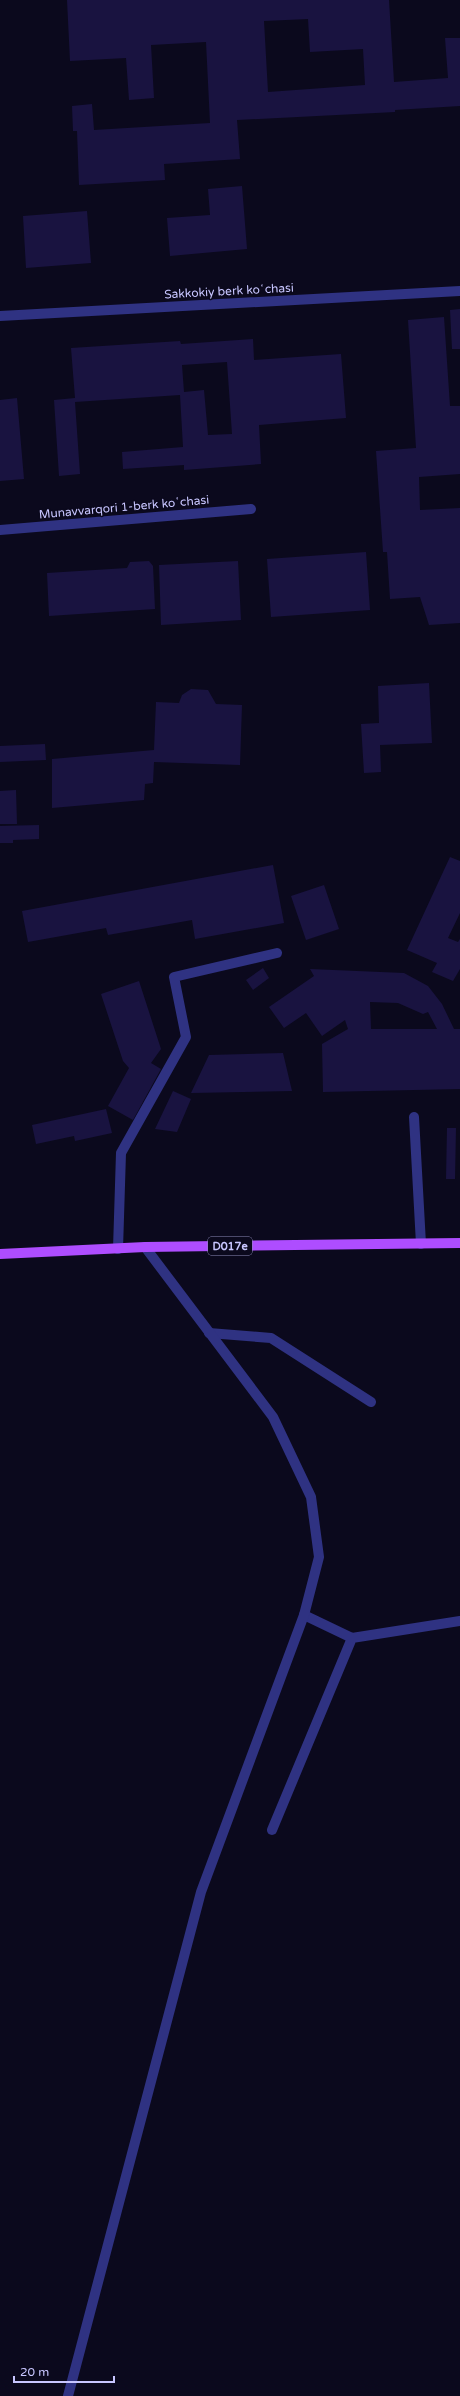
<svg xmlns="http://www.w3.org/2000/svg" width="460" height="2396" viewBox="0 0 460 2396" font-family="'Varela Round',sans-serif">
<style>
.building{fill:#191340;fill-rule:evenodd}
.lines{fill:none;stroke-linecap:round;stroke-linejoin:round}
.service{stroke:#2f3282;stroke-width:10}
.minor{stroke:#2f3282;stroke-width:10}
.primary{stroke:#ae4dff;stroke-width:10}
.labels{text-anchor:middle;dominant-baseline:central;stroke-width:3;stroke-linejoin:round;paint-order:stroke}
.shield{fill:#0b091d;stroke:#8f8dbb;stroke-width:1}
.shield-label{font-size:11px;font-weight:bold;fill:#c8c6ff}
.street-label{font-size:12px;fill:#c8c6ff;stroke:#0b091d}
</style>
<rect width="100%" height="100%" fill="#0b091d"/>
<path class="building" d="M67 0H389L394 82 448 78 445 38H460V106L395 110V112L237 120 240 159 164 164 165 180 79 185 77 131H73L72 106 92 104 94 130 210 123 206 42 151 45 154 98 129 100 126 58 70 61ZM308 19 310 52 363 49 365 85 268 92 264 21Z
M242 186 247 249 170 256 167 218 210 215 208 189Z
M87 211 91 263 26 268 23 216Z
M460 309V349H452L450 310Z
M444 317 450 406H460V474L419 477 420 510 460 508V623L429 625 420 597 390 599 387 552H383L376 451 416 448 408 320Z
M253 339 254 360 341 354 346 418 259 425 261 464 184 470V465L123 469 122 452 183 447 180 395 75 402 80 474 59 476 54 400 75 398 71 348 180 341 181 344ZM227 362 232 434 208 435 204 390 184 392 182 365Z
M17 398 24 479 0 481V400Z
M366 552 370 610 271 617 267 559Z
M149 561 153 566 155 609 49 616 47 573 127 568 130 562Z
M238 561 241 620 161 625 159 565Z
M429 683 432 743 380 745 381 772 364 773 361 724 379 723 378 686Z
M191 689 208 690 216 704 242 705 240 765 154 762 153 783 145 784 144 800 52 808V759L154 750 156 702 179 703 182 695Z
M45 744 46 760 0 762V746Z
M16 790 17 824H0V791Z
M39 825V839L13 840V843H0V826Z
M450 857 460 861V913L448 938 458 942 460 939V969L453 981 432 972 437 963 407 950Z
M273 865 284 923 195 939 192 920 108 935 106 928 28 942 22 911Z
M324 885 339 929 306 940 291 896Z
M263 968 269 978 253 990 246 980Z
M310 969 404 973 428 986 442 1004 454 1029H460V1089L323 1092 322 1044 348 1029 345 1020 322 1036 306 1013 284 1028 269 1007 314 976ZM370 1002 398 1003 423 1014 428 1012 437 1029H371Z
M139 981 161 1049 151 1063 161 1069 133 1120 108 1106 129 1068 123 1061 101 994Z
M283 1053 292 1091 191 1093 209 1055Z
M173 1091 191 1099 177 1132 155 1129Z
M106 1109 112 1133 75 1141 74 1136 36 1144 32 1125Z
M447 1128H456L455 1179H446Z"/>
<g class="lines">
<path class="service" d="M414 1117 421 1244
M118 1249 121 1153 186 1037 174 977 277 953
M209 1333 271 1338 371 1402
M304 1615 352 1638 460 1621
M272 1830 352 1638"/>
<path class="minor" d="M0 316 460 291
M0 530 251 509
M68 2396 201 1892 304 1615 319 1557 311 1497 273 1417 145 1247"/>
<path class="primary" d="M0 1254 145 1247 460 1243"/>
</g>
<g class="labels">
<rect class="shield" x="208" y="1237" width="44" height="18" rx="3"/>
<g class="shield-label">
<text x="230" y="1246">D017e</text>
</g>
<g class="street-label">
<text transform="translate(229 291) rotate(-3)">Sakkokiy berk koʻchasi</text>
<text transform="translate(124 507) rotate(-5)">Munavvarqori 1-berk koʻchasi</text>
</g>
</g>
<path d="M14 2376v6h100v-6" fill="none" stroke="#c8c6ff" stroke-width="2"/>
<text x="20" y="2376" font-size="12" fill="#c8c6ff" stroke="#0b091d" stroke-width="3" paint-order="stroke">20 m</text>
</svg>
